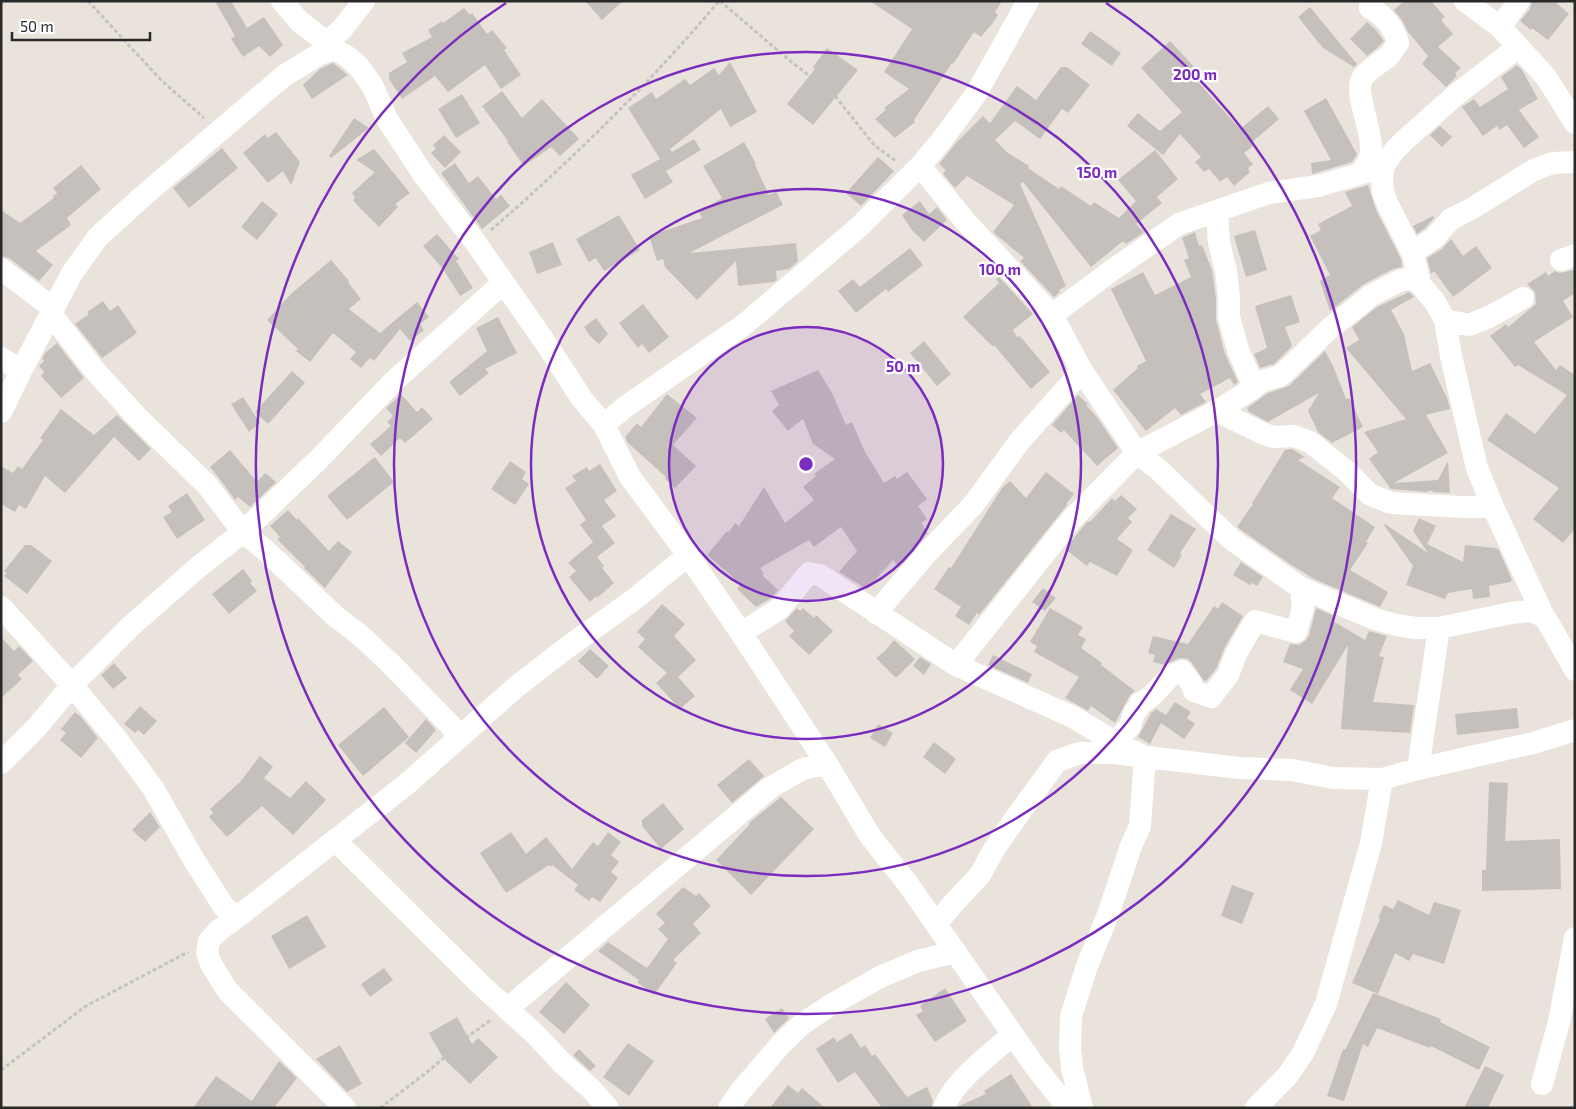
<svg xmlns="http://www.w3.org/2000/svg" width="1576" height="1109" viewBox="0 0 1576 1109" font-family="'Exo 2',sans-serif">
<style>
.building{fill:#c5c0bc}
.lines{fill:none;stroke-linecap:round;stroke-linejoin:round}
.path{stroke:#c3c3c3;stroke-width:3;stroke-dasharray:4 2.5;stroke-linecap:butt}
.minor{stroke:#fff;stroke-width:22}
.ring{fill:none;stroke:#7b2cbf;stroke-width:2.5}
.centre{fill:#7b2cbf;stroke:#fff;stroke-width:2.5}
.ring-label{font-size:15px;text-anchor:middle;font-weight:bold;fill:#7b2cbf;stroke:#fff;stroke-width:4.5;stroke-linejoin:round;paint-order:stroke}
</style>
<rect width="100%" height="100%" fill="#eae3dc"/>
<path class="building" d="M215 1H231L247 28 264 17 283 45 270 57 259 46 243 57 231 39 235 36Z
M585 1H623L602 20Z
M870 1H1002L995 12 998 15 990 27H989L981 37 974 32 953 64 952 63 914 120 915 122 895 138 875 119 886 110 884 108 909 89 884 72 912 29Z
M1404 1H1431L1445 17 1441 20 1453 34 1438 47 1461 68 1455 73 1457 76 1446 87 1422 64 1428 56 1408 32 1402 20 1394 10Z
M1532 1H1554L1569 14 1548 40 1532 28 1531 30 1520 21 1530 9Z
M1310 7 1357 64 1354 67 1323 48 1298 17Z
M464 8 470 15 472 13 487 34 492 30 507 48 504 50 521 75 501 89 485 65 448 92 435 76 402 99 389 79V73L407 62 402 53 432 37 428 30 442 21 443 23Z
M1367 22 1377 31 1384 41 1377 48 1367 56 1350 39Z
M1090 31 1121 53 1112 66 1081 44Z
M1170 41 1196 69 1191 74 1240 129 1268 106 1279 119 1251 143 1253 146 1244 153 1253 164 1248 168 1250 172 1234 186 1227 177 1220 182 1209 169 1204 172 1195 162 1201 157 1180 134 1163 155 1127 126 1138 113 1160 131 1182 112 1141 68Z
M827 48 858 70 813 125 787 104 815 69 813 67Z
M730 62 757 112 730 127 721 109 670 149 672 152 694 139 701 150 666 171 673 182 645 199 631 175 660 159 628 108 652 92 656 99 685 79 690 85 714 68 719 75Z
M333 63 348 75 312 99 303 85 320 69Z
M1517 65 1522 70 1538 99 1519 110 1539 137 1524 148 1507 125 1500 130 1497 126 1483 136 1462 107 1474 99 1480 107 1508 89 1501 77Z
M1061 67H1067L1090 85 1068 113 1062 109 1040 139 1015 121 995 140 1008 153 1029 166 1028 168 1059 189 1061 186 1091 206 1094 202 1119 218 1136 201 1118 180 1155 150 1178 179 1157 197 1162 203 1136 224 1144 232 1126 244 1123 241 1091 267 1023 182 1020 184 1066 286 1059 290 1060 292 1054 297 1020 261 1024 258 993 232 1014 205 967 176 955 188 943 174 946 170 939 164 957 142 983 116 990 123 1017 86 1036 100Z
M502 91 522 118 542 99 579 139 560 156 551 147 524 166 507 142 508 141 482 106Z
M462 94 480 123 456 138 438 109Z
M1326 98 1357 154 1352 162 1312 174 1311 163 1331 160 1304 111Z
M354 118 369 128 331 158 329 156Z
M1440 126 1452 137 1442 147 1430 135Z
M276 132 300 162 291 185 283 171 268 183 243 153 265 134 268 138Z
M444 135 461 152 445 168 431 153 436 149 433 145Z
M744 142 756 164 755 165 769 195 776 191 783 205 689 253 796 243 798 261 789 269 776 271 777 280 774 282 738 286 736 261 697 300 665 267 663 259 657 261 649 236 702 218 699 212 722 198 703 166Z
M222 148 238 168 189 208 173 188Z
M374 149 410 193 395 204 398 207 379 227 359 207 353 200 355 197 352 193 375 172 356 160Z
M878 157 894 171 861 206 846 193Z
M455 163 469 183 478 176 496 199 501 195 510 206 482 229 441 173Z
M81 165 101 189 67 218 71 225 36 251 53 265 39 281 9 258 1 256V210L20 223 54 198 53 196 57 193 53 188Z
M1368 185 1376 210 1401 259 1402 267 1393 269 1364 284 1330 311 1320 281 1330 275 1310 236 1321 230 1318 224 1352 206 1345 192Z
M262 201 278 214 257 240 241 227Z
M920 201 929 214 937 207 947 220 924 242 911 229 902 215Z
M619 215 640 250 604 271 596 258 589 262 576 239Z
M1433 216 1434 218 1425 228 1417 234 1413 226Z
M1255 230 1267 270 1246 277 1234 236Z
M1195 232 1199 246 1202 245 1212 270 1216 298V320L1225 354 1238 382 1234 385 1230 378 1200 394 1206 402 1181 415 1175 408 1146 431 1113 390 1138 368 1137 366 1146 361 1111 289 1143 272 1155 295 1191 277 1184 260 1189 258 1182 238Z
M437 234 459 259 456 261 473 288 460 296 443 269 423 246Z
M1451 239 1463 256 1476 246 1492 268 1453 297 1434 271 1431 274 1427 258 1442 249Z
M553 242 562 265 537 274 529 252Z
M910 248 923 265 888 292 886 289 856 313 838 291 853 279 860 287Z
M331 260 349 281 348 282 361 299 349 309 380 333 417 302 429 317 420 324 424 330 410 341 400 329 374 361 370 358 361 368 350 359 356 352 333 333 310 362 296 351 298 349 267 320 292 293Z
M1573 270 1575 272V293L1563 301 1573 317 1534 342 1556 370 1560 365 1575 375V529L1563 543 1533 519 1559 488 1487 440 1506 413 1535 434 1567 395 1518 365 1515 367 1490 336 1506 324 1508 327 1536 304 1535 292 1527 284 1546 272 1548 276 1555 271 1559 273 1565 272Z
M999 277 1033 314 1013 330 1017 337 1020 336 1050 372 1031 389 994 345 993 347 963 317 999 283 996 279Z
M1409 292 1414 297 1391 310 1404 334 1412 371 1430 363 1447 398 1450 409 1426 415 1448 453 1394 483 1438 480 1448 461 1450 493 1432 492 1433 490 1426 492 1391 489 1369 459 1378 452 1364 432 1406 419 1346 348 1359 340 1352 327 1377 307Z
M1291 295 1300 322 1285 327 1292 346 1274 364 1260 368 1254 354 1267 348 1255 306Z
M103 301 110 311 118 305 137 333 102 358 75 324 89 314 87 312Z
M643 304 669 337 649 353 642 344 638 348 619 323Z
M498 317 517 353 485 369 489 373 460 396 449 382 487 351 476 328Z
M596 318 608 334 599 344 590 336 584 327Z
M924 341 951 374 937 386 910 353Z
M57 343 84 378 61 398 41 376 44 372 39 366 44 361 42 359 45 353Z
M1325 351 1334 368 1346 399 1349 398 1363 427 1332 443 1318 432 1308 411 1319 393 1268 422 1249 412 1247 408 1268 393 1289 386Z
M818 370 832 393 846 425 852 422 865 452 884 483 895 476 897 479 907 472 927 499 918 506 927 519 921 523 928 533 901 564 898 566 893 560 867 589 839 572 857 551 841 527 814 547 809 540 760 568 764 573 762 575 778 590 770 599 756 607 737 589 741 584 707 555 727 531 728 533 735 523 739 526 764 487 785 523 814 500 803 487 816 476 814 474 835 459 813 444 803 419 788 431 772 411 779 405 771 391Z
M292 371 305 383 268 424 255 412Z
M401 394 417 412 422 407 433 419 405 443 400 438 381 456 370 444 391 426 387 422 393 416 386 408Z
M667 394 697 418 673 445 696 466 675 488 665 479 666 477 628 443 625 437 637 423 641 427Z
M1078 395 1088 404 1086 405 1096 416 1118 448 1097 466 1064 430 1061 433 1052 425Z
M243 397 260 423 249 432 231 404Z
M61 409 94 435 117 415 151 449 139 461 114 437 65 493 45 476 26 509 19 505 15 512 1 504V466L13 473 18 466 22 469 43 440 40 438Z
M1292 449 1305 457 1298 460 1340 487 1332 498 1375 527 1366 542 1368 543 1350 570 1388 592 1380 607 1314 579 1290 564 1237 527 1253 504 1252 503 1285 450Z
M230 450 257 482 265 473 276 482 250 507 238 497 235 500 222 482 210 467Z
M375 457 394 482 347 520 327 496Z
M510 461 526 472 522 479 529 484 515 505 491 489Z
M600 464 617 491 604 500 616 516 602 526 615 543 597 557 604 566 602 568 614 583 597 598 596 596 590 602 569 577 576 571 568 563 593 542 580 525 586 520 565 488 576 481 572 476 587 467 589 471Z
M1046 472 1074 494 1066 504 1067 505 979 615 977 613 969 625 955 616 961 607 934 589 949 567 951 568 1002 488 1010 481 1026 498Z
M187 493 205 520 177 539 163 517 172 512 168 506Z
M1121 495 1137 509 1128 518 1132 522 1117 539 1133 550 1117 576 1090 562 1087 566 1065 549 1082 528 1088 521 1090 522 1112 498 1115 501Z
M288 510 297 520 298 518 329 551 338 541 352 552 325 588 304 568 305 567 277 539 280 537 270 526Z
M1171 514 1196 529 1180 553 1182 555 1174 568 1147 550Z
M1419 518 1436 526 1427 544 1463 562 1465 545 1496 548 1499 550 1512 580 1510 582 1489 586 1490 597 1473 599 1472 589 1448 593 1445 599 1406 585 1413 566 1384 525 1385 524 1428 553 1413 531Z
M25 545H31L52 561 27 594 4 576 7 573 4 571Z
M1241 562 1263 577 1257 586 1252 583 1250 585 1233 575Z
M243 569 252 581 250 583 257 591 229 614 212 594Z
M1043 588 1056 598 1045 611 1032 602Z
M1222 602 1243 616 1225 647 1216 669 1206 681H1204L1192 663 1188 659 1182 658 1177 659 1165 665 1153 662 1155 655 1148 653 1153 636 1188 644 1214 606 1218 609Z
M662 604 685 624 674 636 696 660 678 677 695 696 680 709 656 683 667 673 638 647 645 639 637 632Z
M797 608 800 611 803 608 814 618 816 615 833 631 809 655 789 636 794 631 785 621Z
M1050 608 1083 627 1078 635 1086 639 1081 648 1102 663 1101 665 1135 691 1130 695 1115 723 1091 706 1088 711 1065 698 1079 677 1034 652 1037 646 1030 642Z
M1316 608 1336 617 1333 621 1365 640 1369 631 1387 636 1379 656 1384 657 1373 702 1414 705 1410 733 1341 729 1348 645 1312 704 1290 690 1303 669 1283 662 1290 644 1299 645 1305 641 1309 636Z
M1 637 14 651 19 646 33 661 18 675 22 679 1 698Z
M894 640 915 659 896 678 876 658 885 651Z
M590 649 609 666 597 679 578 661Z
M993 655 1032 674 1028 683 988 665Z
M920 657 931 664 924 675 913 666Z
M114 663 127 678 113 689 101 675Z
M1175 702 1191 712 1187 718 1195 724 1184 739 1161 723 1150 744 1138 737 1151 713 1156 709 1166 715 1164 718Z
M140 706 157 721 144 735 138 730 135 733 124 724Z
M384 707 409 737 363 776 338 745Z
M1517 708 1519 728 1457 735 1455 714Z
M75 712 81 717 98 738 81 758 60 740 66 733 61 729Z
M426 719 436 730 416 753 405 743Z
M878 724 893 733 885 747 870 738Z
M934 742 956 759 945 774 923 757Z
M260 756 273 767 264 778 290 798 306 781 326 800 293 835 262 806 227 837 209 817 213 813 210 809 240 782Z
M749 759 764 776 732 803 717 785Z
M1489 782 1508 783 1505 841 1560 839 1561 889 1482 891V870H1486Z
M781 797 814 829 751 895 716 860 750 824 749 823Z
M663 803 684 829 661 849 642 826V820Z
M150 812 160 827 145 842 132 830Z
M511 832 526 854 546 837 572 869 593 842 598 846 608 832 621 842 611 855 619 862 611 872 618 878 600 902 592 897 589 901 574 890 578 885 552 865 550 867 549 865 506 893 480 853Z
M1232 885 1254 893 1242 924 1221 916Z
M683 887 696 896 699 893 711 906 693 924 701 933 673 960 677 963 654 995 637 982 639 980 598 951 608 942 647 968 668 939 658 929 665 923 656 914Z
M1398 900 1429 915 1434 902 1461 910 1444 964 1413 954 1409 961 1395 953 1378 994 1352 983 1380 919 1378 918 1384 905 1393 909Z
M307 915 326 947 289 969 271 936Z
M384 968 393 980 370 997 361 984Z
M566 982 590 1005 564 1034 539 1012Z
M945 988 967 1021 935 1042 916 1015 923 1011 920 1006Z
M1373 993 1441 1019 1440 1022 1490 1047 1479 1070 1431 1046 1430 1048 1377 1028 1368 1047 1363 1044 1344 1101 1327 1096 1343 1049 1345 1050Z
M782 1008 789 1018 774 1033 765 1019Z
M457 1017 472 1044 478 1038 498 1057 470 1084 443 1058 429 1033Z
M851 1033 861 1048 865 1045 872 1056 875 1054 907 1097 927 1087 933 1101 931 1108H882L855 1072 838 1083 816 1049 834 1037 837 1042Z
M628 1043 654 1061 629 1096 603 1077Z
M340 1045 362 1084 347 1092 316 1059Z
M579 1049 596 1066 590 1071 573 1055Z
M279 1061 297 1078 274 1108H193L216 1076 252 1101Z
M1485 1066 1504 1075 1488 1108H1464Z
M1011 1074 1033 1108H959V1106L986 1094 984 1091Z
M788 1085 798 1093 802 1088 825 1108H770Z"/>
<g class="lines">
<path class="path" d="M88 1 161 80 204 118
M720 1 789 60 835 96 875 146 896 161
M491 230C573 159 649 84 719 1
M1 1070 86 1006 188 952
M380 1108 426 1073 470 1035 491 1020"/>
<path class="minor" d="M282 1 299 21 335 49
M1465 1 1500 27 1546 77 1575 123
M1500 27 1519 1
M327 42 342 29 364 1
M1518 47 1457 94 1406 139 1394 151 1383 167 1382 180 1383 192 1388 205 1413 254 1420 284 1435 302 1445 320 1451 356 1477 468 1493 507 1544 617
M920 166 966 222 1052 315 1082 371 1137 453 1158 469 1231 539 1301 588 1375 619 1396 625 1416 628H1439L1511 613 1531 611 1538 614 1544 617 1549 624 1575 670
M1361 172C1366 166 1371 160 1371 151 1373 131 1354 93 1362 79 1365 72 1383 61 1389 56 1392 52 1395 47 1398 43 1395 29 1383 14 1370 8L1371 1
M1217 211 1219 243 1226 271 1229 297V317L1238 350 1251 380 1252 389
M1410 249 1421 247 1434 238 1451 219 1471 209 1534 170 1552 163 1575 162
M1561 260 1575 255
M1 269 53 308
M51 314 96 372 137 417 207 485 243 532 264 549 335 616 360 635 392 665 451 726 459 738
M1052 315 1111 271 1179 224 1269 193 1318 186 1383 167
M1445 320 1469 325 1489 317 1523 298
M1 358 21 371
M1217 411 1264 434 1274 437 1294 436 1310 442 1349 473 1369 494 1391 503 1461 507H1493
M1 412 21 371 72 273 98 237 143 196 285 75 318 55 335 49 348 57 359 67 372 85 387 119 423 174 476 243 547 345 582 399 604 425 630 477 688 555 741 633 827 764 870 836 908 884 1034 1065 1068 1108
M604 425 625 407 745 324 860 226 920 166 941 141 976 94 1028 1
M1 607 72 685 118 741 153 788 194 860 224 907 231 912 240 915
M876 613 927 553 973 505 1019 442 1082 371
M741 633 779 609 809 573 820 575 956 665 1073 717 1118 744 1145 757 1140 826 1131 846 1109 912 1087 966 1071 1016 1070 1048 1072 1068 1082 1108
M956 665 1072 519 1137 453 1217 411 1252 389 1262 381 1280 376 1288 369 1329 329 1357 307 1370 296 1399 281 1411 278 1420 284
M1118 744 1123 734 1130 726 1134 713 1139 707 1140 703C1154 698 1160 685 1171 676 1174 674 1178 673 1182 671L1191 683 1194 691 1211 697 1228 675 1236 654 1255 621 1296 632 1303 608 1301 588
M1 763 37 727 72 685 131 626 196 569 243 532 319 459 393 382 503 283
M1418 769 1439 628
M335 840 479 983 537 1036 563 1064 591 1089 608 1108
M937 923 951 906 980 875 993 851 1015 819 1057 761 1080 753H1114L1239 768 1292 770 1333 778 1382 779 1418 769 1533 743 1575 730
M507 1009 771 787 803 769 827 764
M1542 1084 1559 1022 1575 938
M345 1108 227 990 211 964 207 953 209 941 218 931 240 915 408 783 516 687 565 649 636 598 688 555
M729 1108 740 1092 781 1044 801 1025 829 1006 880 977 918 961 956 952
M944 1108C952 1083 992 1052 1013 1035
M1256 1108 1288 1075 1303 1053 1326 1004 1371 843 1382 779"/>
</g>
<circle cx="806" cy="464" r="137" fill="#7b2cbf" fill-opacity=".12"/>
<g class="ring">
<circle cx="806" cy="464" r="137"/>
<circle cx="806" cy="464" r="275"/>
<circle cx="806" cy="464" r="412"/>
<path d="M1106 3A550 550 0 1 1 506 3"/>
</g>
<circle cx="806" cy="464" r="8" class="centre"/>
<g class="ring-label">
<text x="1195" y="80">200 m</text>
<text x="1097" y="178">150 m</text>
<text x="1000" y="275">100 m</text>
<text x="903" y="372">50 m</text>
</g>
<rect width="1576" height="1109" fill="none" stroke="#292929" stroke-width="5"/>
<path d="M12 32v8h138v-8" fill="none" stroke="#292929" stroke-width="2.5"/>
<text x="20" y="32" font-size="15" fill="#292929" stroke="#ffffff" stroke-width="4" paint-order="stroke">50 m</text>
</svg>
